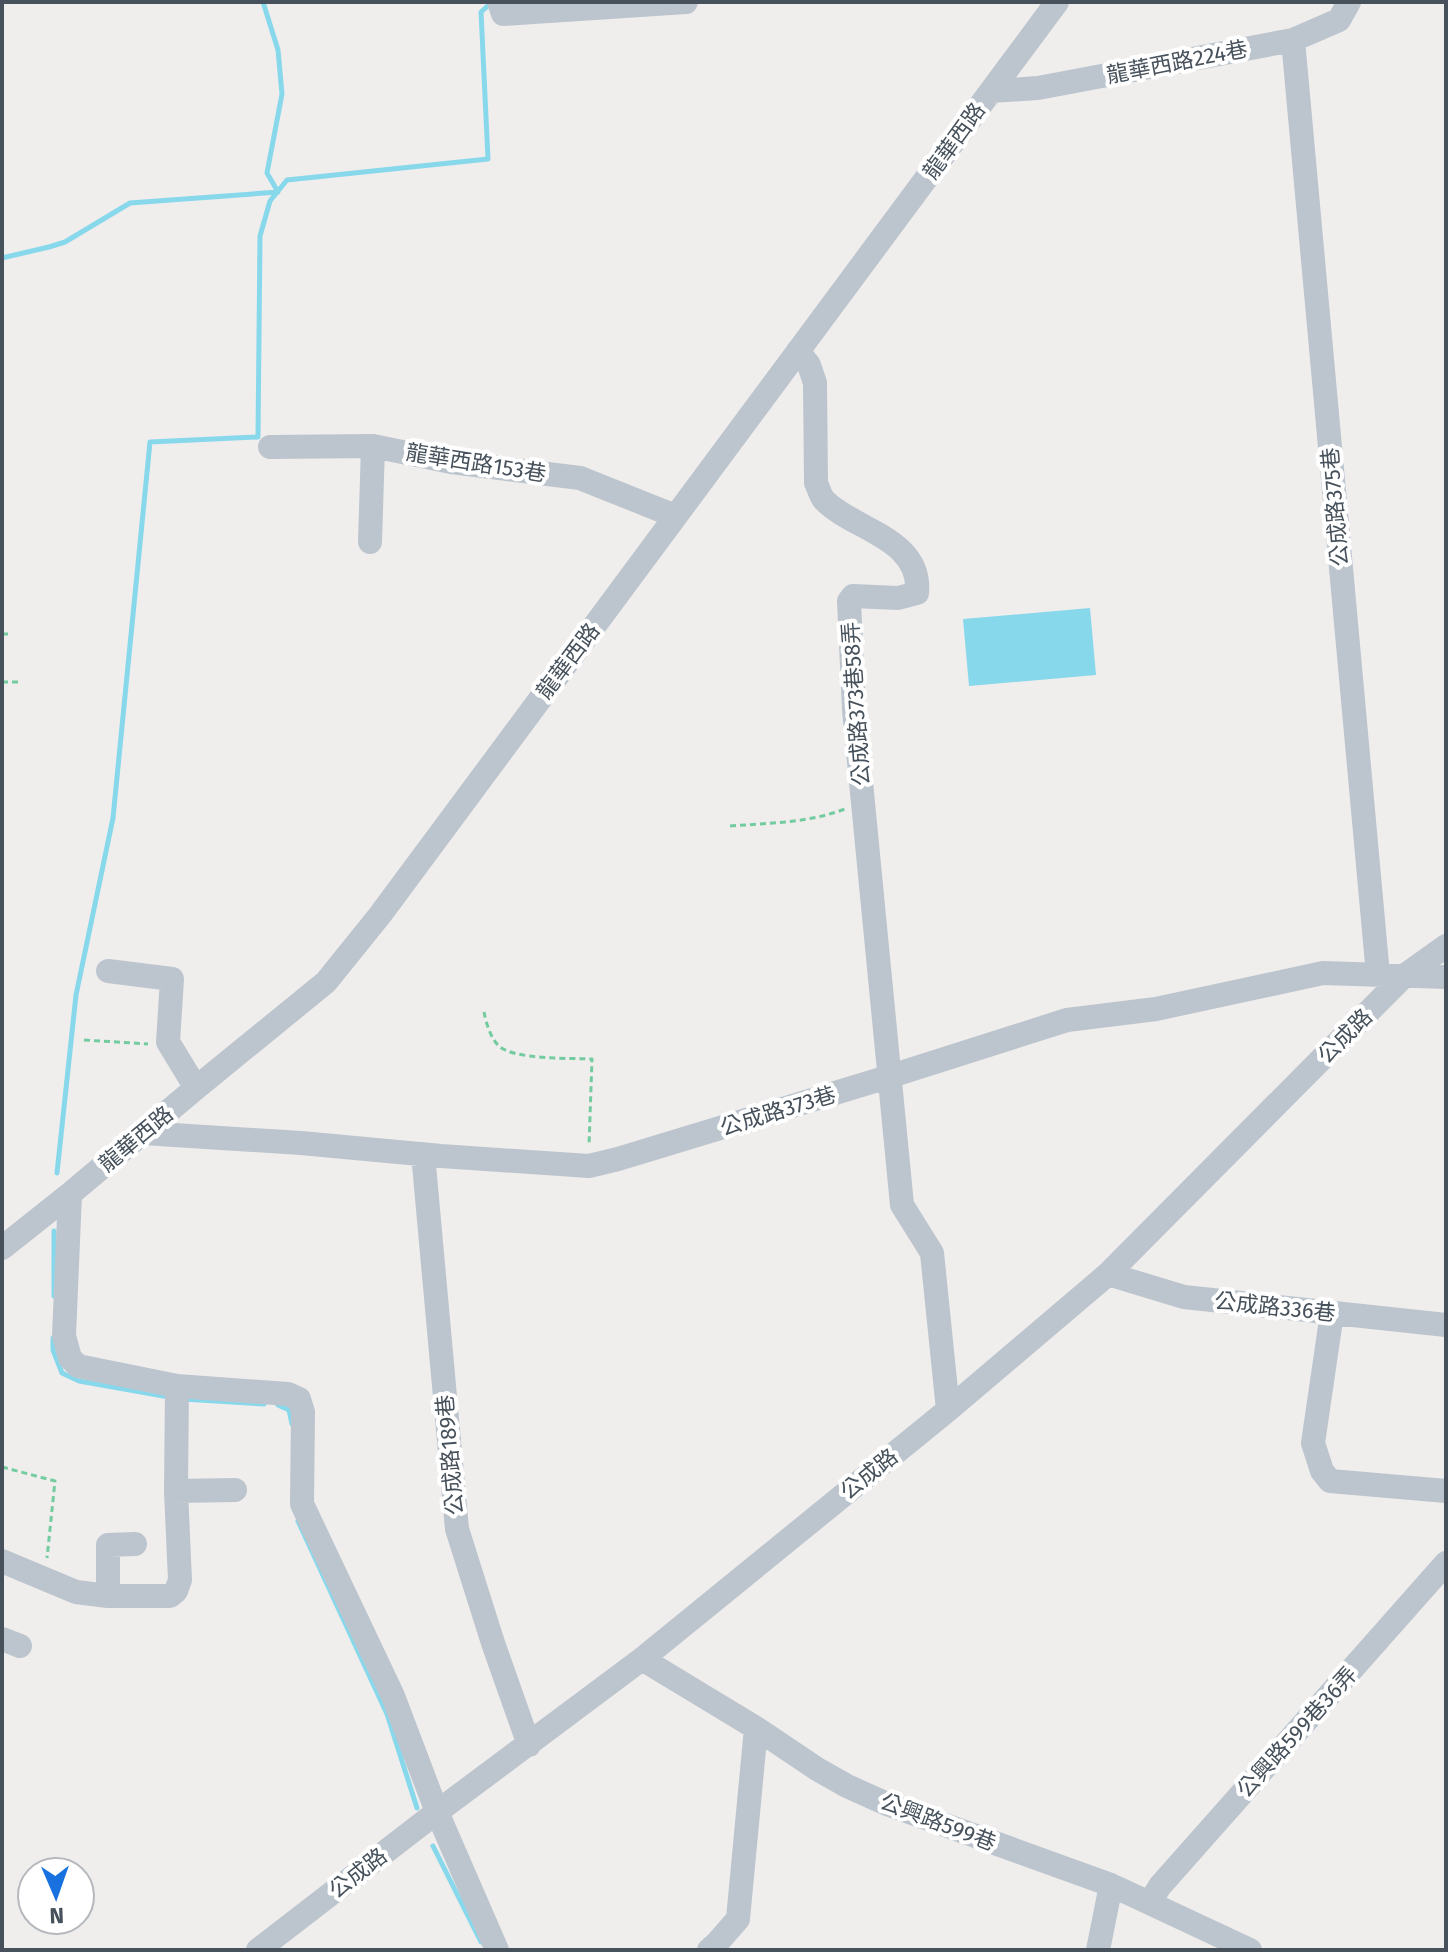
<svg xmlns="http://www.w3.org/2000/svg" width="1448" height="1952" viewBox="0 0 1448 1952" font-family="'Fira Sans','Noto Sans TC',sans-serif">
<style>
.water{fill:#88d8ec}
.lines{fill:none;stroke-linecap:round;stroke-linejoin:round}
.stream{stroke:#88d8ec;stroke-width:5}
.path{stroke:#73cca0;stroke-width:3;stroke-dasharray:6 4;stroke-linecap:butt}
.minor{stroke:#bcc5cd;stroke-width:24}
.labels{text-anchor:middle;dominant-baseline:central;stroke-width:8;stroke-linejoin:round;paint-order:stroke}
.street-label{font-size:22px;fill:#46515b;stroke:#fff}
</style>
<rect width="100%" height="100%" fill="#f0eded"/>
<path class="water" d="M1090 608 1096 675 969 686 963 619Z"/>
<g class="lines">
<path class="stream" d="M2 258 49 247 65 242 130 203 278 192 267 173 282 94 278 50 263 2
M57 1173 76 995 113 818 150 442 258 437 260 236 270 201 287 180 488 159 481 12 491 3
M54 1296V1231
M53 1338V1350L62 1373 79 1381 169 1397
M183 1399 264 1404
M278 1405 289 1410 292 1424
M298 1521 387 1714 417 1808
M433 1846 481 1942"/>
<path class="path" d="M2 634H10
M2 682H18
M730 826C769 823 808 823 845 809
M484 1012C486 1023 491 1039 499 1046 514 1060 571 1058 592 1059L589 1146
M84 1040 148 1044
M2 1467 55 1481 47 1558"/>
<path class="minor" d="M499 2 503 14 686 2
M1293 40 1378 975
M991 91 1038 88 1293 40 1339 20 1349 2
M798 351 809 365 815 383 816 483C819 489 820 495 824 500 853 530 922 538 917 593L898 598 853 596 849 601 854 710 902 1205 932 1253 948 1410
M270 447 373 446 451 462 580 478 675 516
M370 542 373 446
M108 971 172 979 168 1042 196 1088
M143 1133 301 1143 441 1156 589 1166 618 1159 891 1076 1067 1020 1156 1009 1323 973 1446 977
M423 1154 457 1529 493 1643 529 1745
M70 1194 64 1336 70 1358 78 1366 177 1386 288 1394 299 1399 303 1412 302 1504 393 1696 437 1812 497 1950
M2 1248 70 1194 196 1088 326 982 380 915 1057 2
M1108 1274 1184 1297 1446 1325
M1332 1313 1313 1443 1322 1471 1330 1481 1446 1491
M176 1491 235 1490
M2 1561 76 1592 108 1596H170L176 1591 180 1580 176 1491 177 1386
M108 1596V1545L135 1544
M2 1639 20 1646
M642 1659 756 1728 817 1769 847 1786 887 1804 1111 1885 1250 1950
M1150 1902 1160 1886 1446 1563
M258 1950 437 1812 642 1659 948 1410 1108 1274 1404 976 1446 946
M709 1950 717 1943 738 1919 756 1728
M1098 1950 1111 1885"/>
</g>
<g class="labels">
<g class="street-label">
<text transform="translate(1177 62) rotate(-11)">龍華西路224巷</text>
<text transform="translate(954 141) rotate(-54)">龍華西路</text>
<text transform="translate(476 463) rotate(9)">龍華西路153巷</text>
<text transform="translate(1335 507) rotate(-95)">公成路375巷</text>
<text transform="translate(568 661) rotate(-53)">龍華西路</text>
<text transform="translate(856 704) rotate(-94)">公成路373巷58弄</text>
<text transform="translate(1345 1036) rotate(-45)">公成路</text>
<text transform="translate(778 1111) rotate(-17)">公成路373巷</text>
<text transform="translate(136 1139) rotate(-40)">龍華西路</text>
<text transform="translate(1275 1307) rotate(6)">公成路336巷</text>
<text transform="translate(450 1455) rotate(-95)">公成路189巷</text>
<text transform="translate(869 1474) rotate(-39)">公成路</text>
<text transform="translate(1297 1732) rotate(-48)">公興路599巷36弄</text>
<text transform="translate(938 1822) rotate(21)">公興路599巷</text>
<text transform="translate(358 1873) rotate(-38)">公成路</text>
</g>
</g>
<rect width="1448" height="1952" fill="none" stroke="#46515b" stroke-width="8"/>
<g transform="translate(56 1896) rotate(178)"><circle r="38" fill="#ffffff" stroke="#b5b9bd" stroke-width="2"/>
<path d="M0-6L14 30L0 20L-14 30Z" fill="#1971df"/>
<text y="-12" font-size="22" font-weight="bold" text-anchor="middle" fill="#46515b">N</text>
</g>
</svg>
